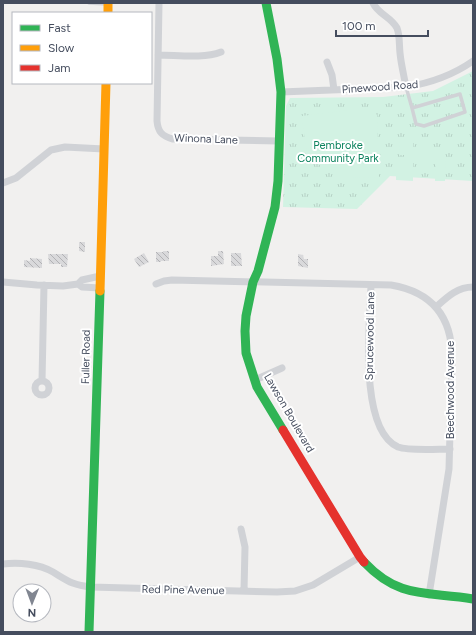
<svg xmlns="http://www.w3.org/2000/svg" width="476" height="635" viewBox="0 0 476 635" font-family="Figtree,sans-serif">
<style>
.grass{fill:url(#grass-tufts)}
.pitch{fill:#d2f2e3}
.building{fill:url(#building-back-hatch)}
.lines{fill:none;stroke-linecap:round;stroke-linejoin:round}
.lane{stroke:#d0d2d6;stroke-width:3.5}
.street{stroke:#d0d2d6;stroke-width:7}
.fast{stroke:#30b455;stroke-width:9}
.slow{stroke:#ff9f0a;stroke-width:9}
.jam{stroke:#e5322d;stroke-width:9}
.labels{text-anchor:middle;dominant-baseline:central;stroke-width:4;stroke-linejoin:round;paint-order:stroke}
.street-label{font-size:11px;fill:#454d5e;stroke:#fff}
.park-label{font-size:11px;fill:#0c835e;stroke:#fff}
</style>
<defs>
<pattern id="grass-tufts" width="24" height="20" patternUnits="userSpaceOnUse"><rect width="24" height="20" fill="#d2f2e3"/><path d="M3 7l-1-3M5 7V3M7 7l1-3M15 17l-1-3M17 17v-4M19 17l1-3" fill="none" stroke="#b6d1c5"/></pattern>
<pattern id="building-back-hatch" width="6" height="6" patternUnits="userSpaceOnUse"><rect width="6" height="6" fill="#d9d9db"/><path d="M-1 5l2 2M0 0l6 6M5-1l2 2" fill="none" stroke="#b2b2b5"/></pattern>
</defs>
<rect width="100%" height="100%" fill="#f1f0ef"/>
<path class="grass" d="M473 71V181L390 176 357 209 283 207 286 106 290 98 383 97 433 91Z"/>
<path class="pitch" d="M350 110H372L377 115 379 177 349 178 333 174 315 162 307 151 301 116Z
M400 141H413V155H399Z
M419 145H429V167H419Z
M396 159H413V181L396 180Z
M436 159 446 160 445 181H435Z"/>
<path class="building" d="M79 242H85V252L79 251Z
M163 251H169V261H161V262H156V252H163Z
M218 251H223L224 264 211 266V256H218Z
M144 253 149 262 139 267 134 259Z
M231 253H241L242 266H231Z
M48 254H68L67 267H61V264H49Z
M298 254 303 255 304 259H308V268L298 266Z
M30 258 42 259V268L24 267V260L30 261Z"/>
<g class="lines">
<path class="lane" d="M89 3 107 4
M406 87 412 108 460 94 465 112 424 126 416 124 412 108"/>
<path class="street" d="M159 3 157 121C158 132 162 136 173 139L279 141
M373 3C378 14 391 17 397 28 400 36 399 44 400 53 401 64 404 76 406 87
M158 55C177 55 203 59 221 52
M327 62 332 75 334 90
M281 92 406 87C431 83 453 75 473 61
M3 183 16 178 51 150 65 147 104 149
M3 282 37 285 63 286 78 284 82 287 100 288
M78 284 82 280 100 276
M156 284 164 281 172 280 391 285C432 292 452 317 452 358L449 469 429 595
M371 285C370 321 358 429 398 447 409 451 437 449 450 449
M436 307C447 297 457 287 473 287
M255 380 282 368
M35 388a7 7 0 1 1 14 0a7 7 0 1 1-14 0Z
M42 381 44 285
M241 529 245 547 244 591
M3 564C19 562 39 564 53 572 68 581 72 585 91 587L277 592 295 591 313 585 360 557"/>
<path class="fast" d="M266 3 277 59 281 92 278 181 275 207 258 271 253 282 246 316 245 331 246 353 257 387 283 430
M364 562C400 600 427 591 473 599
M89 632 100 291"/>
<path class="slow" d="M108 3V13
M100 291 106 83"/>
<path class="jam" d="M283 430 360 557 364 562"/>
</g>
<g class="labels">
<g class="street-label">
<text transform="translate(380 87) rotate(-4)">Pinewood Road</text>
<text transform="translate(206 139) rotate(2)">Winona Lane</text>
<text transform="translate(370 336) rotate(-89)">Sprucewood Lane</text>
<text transform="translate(86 357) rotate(-89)">Fuller Road</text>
<text transform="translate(450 390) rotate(-90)">Beechwood Avenue</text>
<text transform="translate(289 413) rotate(60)">Lawson Boulevard</text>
<text transform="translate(183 590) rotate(1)">Red Pine Avenue</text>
</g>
<g class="park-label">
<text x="338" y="145">Pembroke<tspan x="338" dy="13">Community Park</tspan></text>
</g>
</g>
<rect width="476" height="635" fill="none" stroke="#454d5e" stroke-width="8"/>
<rect x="12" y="12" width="140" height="72" fill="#ffffff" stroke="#b5b8bf"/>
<rect x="20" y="25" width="20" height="6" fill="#30b455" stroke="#b5b8bf"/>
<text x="48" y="32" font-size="12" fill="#454d5e">Fast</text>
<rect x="20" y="45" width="20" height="6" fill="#ff9f0a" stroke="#b5b8bf"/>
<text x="48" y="52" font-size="12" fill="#454d5e">Slow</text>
<rect x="20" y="65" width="20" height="6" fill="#e5322d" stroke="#b5b8bf"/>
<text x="48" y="72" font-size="12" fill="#454d5e">Jam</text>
<g transform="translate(32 603) rotate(181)"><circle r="19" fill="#ffffff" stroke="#b5b8bf"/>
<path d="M0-3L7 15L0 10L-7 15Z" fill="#818691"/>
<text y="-6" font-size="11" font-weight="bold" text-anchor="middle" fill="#454d5e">N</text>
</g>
<path d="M336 30v6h92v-6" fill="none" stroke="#454d5e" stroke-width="2"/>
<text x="342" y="30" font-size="12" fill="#454d5e" stroke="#ffffff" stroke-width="3" paint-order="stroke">100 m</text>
</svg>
